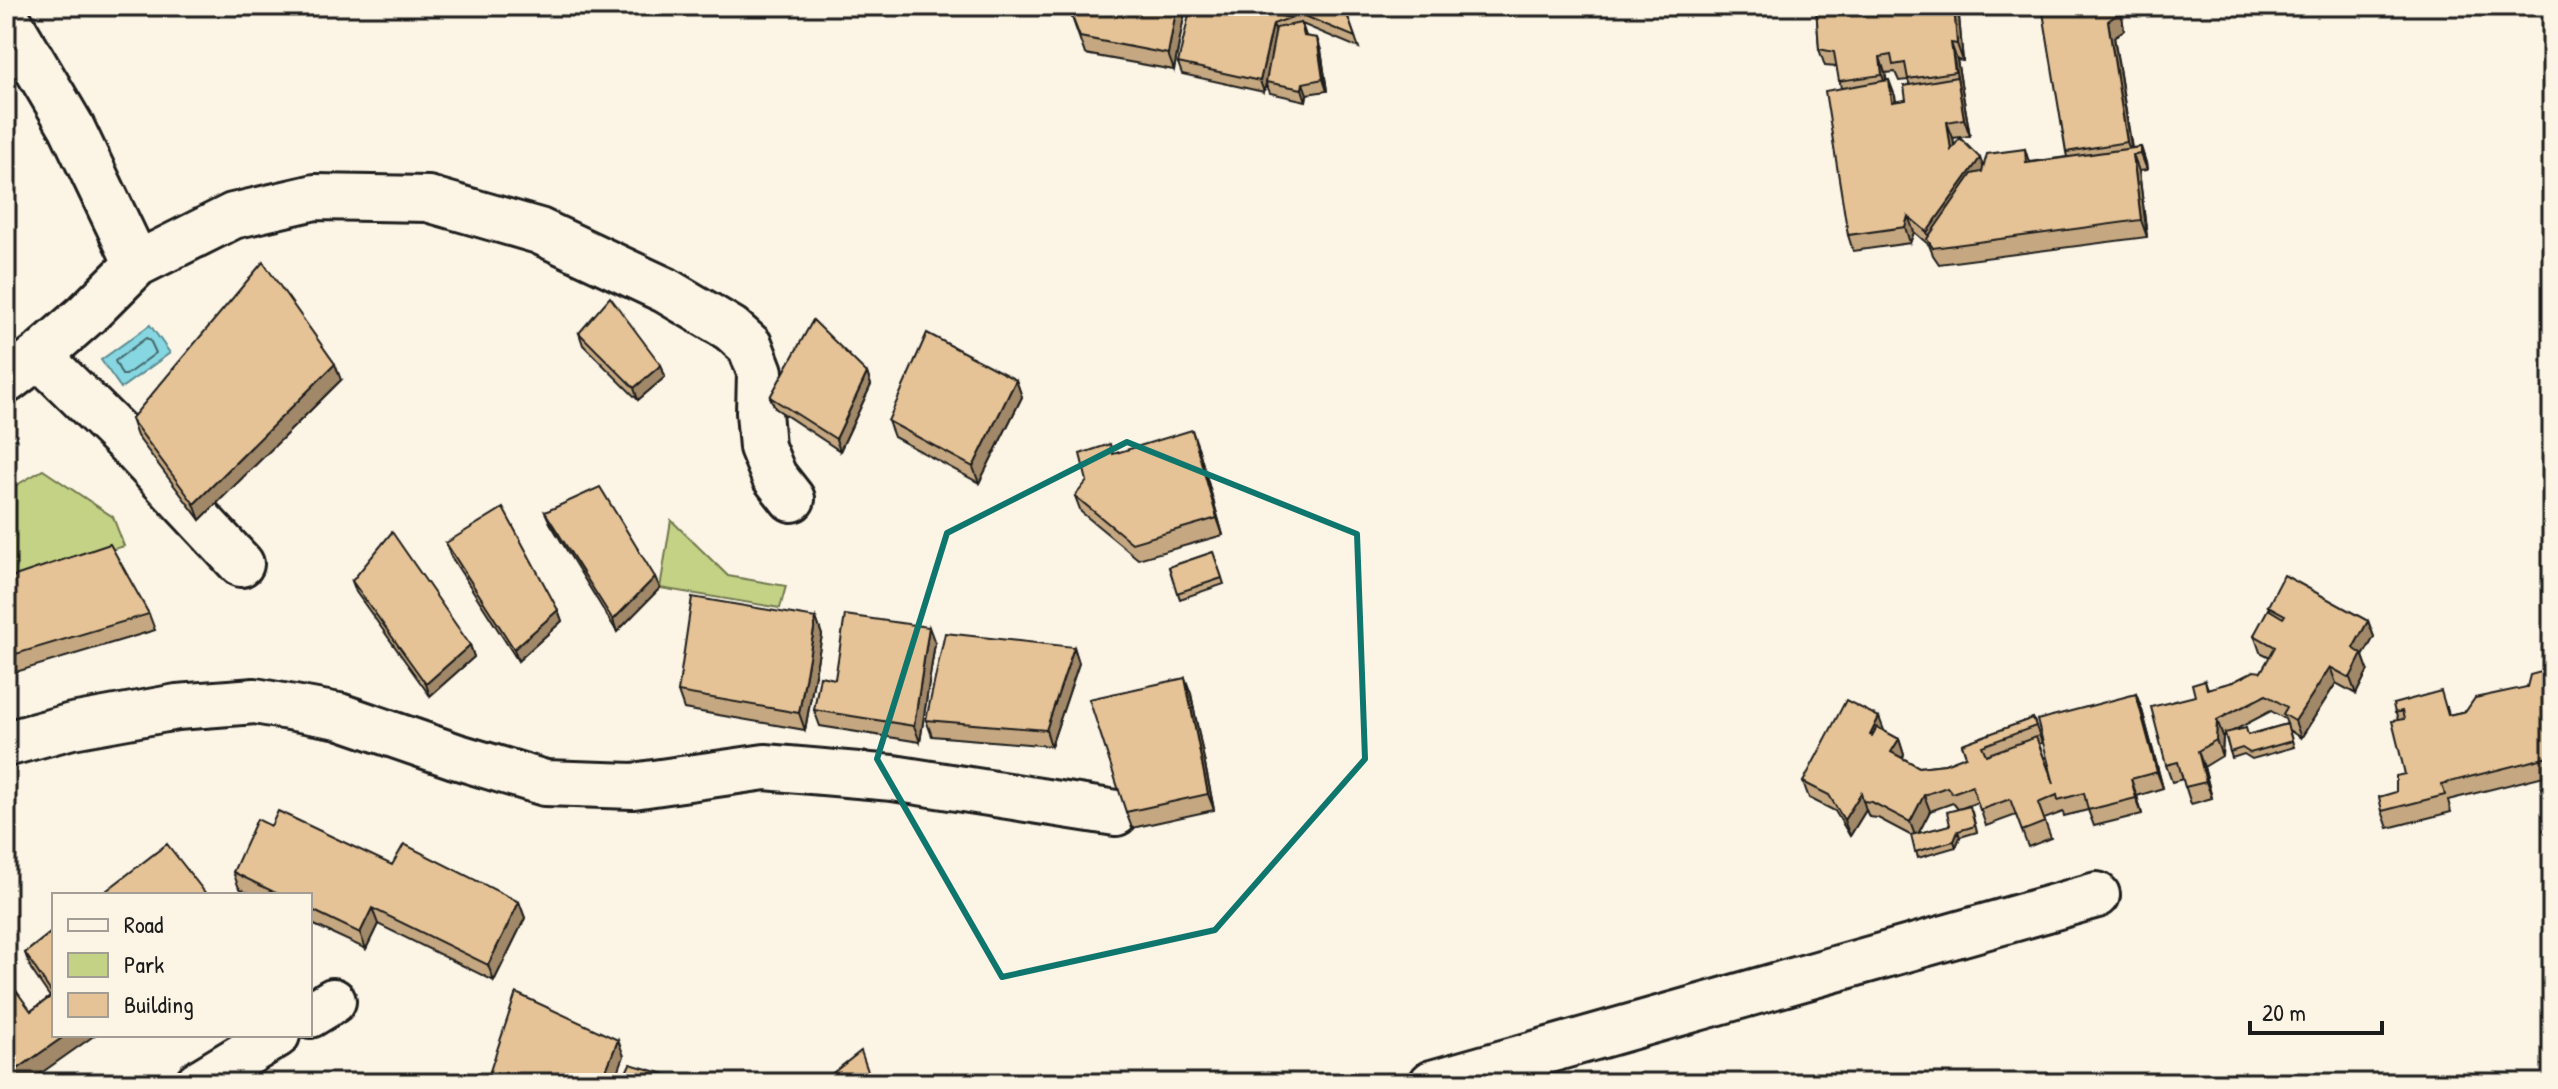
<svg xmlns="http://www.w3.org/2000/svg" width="2558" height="1089" viewBox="0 0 2558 1089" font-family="'Patrick Hand',sans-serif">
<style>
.green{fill:#c4d285;stroke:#707750;stroke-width:2}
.water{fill:#86d7e1;stroke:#5c8c92;stroke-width:2}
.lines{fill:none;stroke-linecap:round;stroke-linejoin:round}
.shore{stroke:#46676b;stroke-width:2}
.minor-casing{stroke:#1c1c1c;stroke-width:50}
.minor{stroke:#fcf5e5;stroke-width:44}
.wall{fill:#c5a881;stroke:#1c1c1c;stroke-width:2;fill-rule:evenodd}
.shaded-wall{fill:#a08869;stroke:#1c1c1c;stroke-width:2}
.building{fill:#e5c396;stroke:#1c1c1c;stroke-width:2}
.marked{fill:none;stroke:#0f766e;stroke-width:6;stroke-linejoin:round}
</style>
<rect width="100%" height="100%" fill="#fcf5e5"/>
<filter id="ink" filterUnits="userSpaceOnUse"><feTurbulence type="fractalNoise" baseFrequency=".0125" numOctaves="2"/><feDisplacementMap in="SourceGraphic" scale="16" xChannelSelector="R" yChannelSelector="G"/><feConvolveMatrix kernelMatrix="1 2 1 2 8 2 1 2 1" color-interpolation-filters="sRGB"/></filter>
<g filter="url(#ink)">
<path class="green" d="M43 470 113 517 124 546 6 581V491Z
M671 520 728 576 786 586 780 608 660 588Z"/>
<path class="water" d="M150 325 170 353 121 388 101 360Z"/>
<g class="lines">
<path class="shore" d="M146 338 150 340 156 353 126 375H122L115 361Z"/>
<g class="minor-casing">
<path id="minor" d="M6 16 71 126 137 264
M39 356 133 448 241 564
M6 381 39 356 87 314 137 264 233 216 315 197 428 199 539 231 665 290 731 329 750 346 760 372 759 412 762 447 774 476 792 499
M6 744 72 726 177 707 255 701 339 716 455 756 545 783 633 786 765 767 893 778 1116 813
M310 1015 333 1001
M198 1083 277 1035
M1432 1083 2097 895"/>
</g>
<use href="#minor" class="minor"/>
</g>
<path class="wall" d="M1068 6H1186L1174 70 1085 54Z
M1259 6H1344L1359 48 1302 24 1306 36 1321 50 1327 91 1307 94 1306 101 1270 93 1266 83 1264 92 1182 74 1178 63 1282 16Z
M1816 6H1958L1963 61 1957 60 1970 136 1953 138 1954 146 1984 168 2025 149 2029 162 2067 157 2066 152 2122 16 2124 30 2114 37 2132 148 2141 147 2146 163 2147 170 2139 171 2147 237 1939 264 1933 255 1929 245 1914 232 1910 243 1853 251 1848 235 1841 88 1837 67 1825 66 1819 49ZM1895 72 1899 81 1908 80 1910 85 1906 100 1896 102 1895 96 1887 81 1885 73Z
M579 333 661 365 665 377 638 400 583 345Z
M867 373 871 385 840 451 775 408 770 397Z
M341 380 200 520 137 436 131 419Z
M1016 380 1022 397 979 483 894 437 888 421Z
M1198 447 1223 535 1138 559 1081 512 1075 496Z
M545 512 660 588 617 632 550 523Z
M446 543 558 610 562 621 518 661 450 555Z
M1213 552 1224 584 1180 599 1169 567Z
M6 579 149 614 155 630 6 675Z
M352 581 470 645 474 657 430 696 356 592Z
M2268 606 2368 621 2374 637 2363 656 2368 670 2356 694 2336 683 2301 738 2289 730 2294 747 2252 759 2244 754 2232 758 2225 735 2223 736 2222 756 2204 767 2212 798 2191 804 2183 779 2172 782 2166 765 2195 696 2205 680 2208 689 2233 682 2261 672 2270 657 2260 652 2254 635 2270 610ZM2271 711 2285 719 2287 724 2248 735 2231 732Z
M816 618 822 635 805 730 684 709 678 692Z
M935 643 920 742 820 726 814 710Z
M1074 647 1079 663 1051 746 932 736 926 720Z
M2552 669V774L2448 800 2451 812 2388 828 2382 811 2396 792 2405 774 2398 720 2393 704 2447 707 2449 715 2466 711 2527 687Z
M1185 678 1191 694 1214 810 1132 828 1126 812Z
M2136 694 2142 710 2163 788 2137 796 2142 814 2094 826 2088 810 2064 816 2063 812 2044 819 2051 838 2028 847 2016 815 1986 826 1978 802 1959 809 1972 812 1977 832 1960 837 1956 847 1918 858 1912 836 1878 818 1869 817 1866 810 1850 836 1835 811 1809 798 1803 782 1884 731 1899 739 1904 755 1903 758 1919 767 1945 764 1966 756 1962 744 2033 718 2042 743 2039 744 2054 784ZM1953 803 1958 809 1950 825 1918 834 1930 811Z
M271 826 392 865 519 902 525 918 494 981 378 924 366 949 310 923V895H252L239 888 233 872Z
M54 930V1035L31 1011 50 997 31 969 25 953Z"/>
<path class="shaded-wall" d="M1177 6H1186L1174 70 1168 54Z
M1954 6H1958L1963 61 1957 44Z
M2117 6H2118L2122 16 2124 30 2114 37 2133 158 2127 142 2108 21Z
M1273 24 1277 35 1264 92 1260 81Z
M1317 38 1321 50 1327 91 1323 79Z
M1951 43 1957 60 1970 136 1964 119Z
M1880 57 1885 73 1888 92 1882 75Z
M1889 80 1895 96 1898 118 1892 102Z
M1303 83 1307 94 1306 101 1302 89Z
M1947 122 1953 138 1957 166 1951 150Z
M2141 147 2146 163 2147 170 2141 154Z
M2133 155 2139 171 2147 237 2141 220Z
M1980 158 1986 174 1933 248 1927 232Z
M1908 216 1914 232 1910 243 1905 227Z
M335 364 341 380 200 520 194 504Z
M661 365 665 377 638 400 634 388Z
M867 373 871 385 840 451 836 439Z
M1016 380 1022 397 979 483 973 467Z
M1192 430 1198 447 1223 535 1217 518Z
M655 577 660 588 617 632 613 620Z
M558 610 562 621 518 661 514 649Z
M816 618 822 635 805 730 799 713Z
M2368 621 2374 637 2363 656 2368 670 2356 694 2350 678 2353 648Z
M929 627 935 643 920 742 914 726Z
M470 645 474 657 430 696 426 684Z
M1074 647 1079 663 1051 746 1046 730Z
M2330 667 2336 683 2301 738 2295 721Z
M1185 678 1191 694 1214 810 1208 794Z
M2136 694 2142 710 2163 788 2157 772Z
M1879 717 1885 733 1876 751 1870 735Z
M2217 720 2223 736 2222 756 2216 740Z
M1899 739 1904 755 1897 768 1891 752Z
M2198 751 2204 767 2212 798 2206 782Z
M2131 779 2137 796 2142 814 2136 798Z
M1861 793 1866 810 1850 836 1844 820Z
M1924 795 1930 811 1916 838 1910 822Z
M1958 831 1960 837 1956 847 1954 841Z
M519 902 525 918 494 981 488 965Z
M372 908 378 924 366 949 360 933Z
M66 1035H95L27 1083H6V1077Z
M618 1040 624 1056 614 1083H601Z"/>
<path class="building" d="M1068 6H1177L1168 54 1080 37Z
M1191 6H1236L1290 18 1273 24 1260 81 1178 63Z
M1281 6H1344L1355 37Z
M1816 6H1954L1957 44 1951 43 1955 72 1908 79 1905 63 1893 65 1891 55 1880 57 1882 75 1839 81 1834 52 1819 49Z
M2042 6H2117L2118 14 2108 21 2127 142 2066 152Z
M1301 23 1304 36 1317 38 1323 79 1303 83 1302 89 1266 82 1276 28Z
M1957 77 1964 119 1947 122 1951 150 1960 138 1980 158 1927 232 1908 216 1905 227 1848 235 1825 91 1889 80 1892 102 1906 100 1904 86Z
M2141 147V154L2133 155 2141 220 1933 248 1927 239 1972 174 1982 172 1987 154 2025 149 2026 163Z
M263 262 335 364 194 504 131 419Z
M610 297 661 365 634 388 579 333Z
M813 320 867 373 836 439 770 397Z
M927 333 1016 380 973 467 888 421Z
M1192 430 1217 518 1132 543 1075 496 1087 481 1080 454 1110 444 1113 454Z
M600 487 655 577 613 620 545 512Z
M503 508 558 610 514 649 446 543Z
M392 532 470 645 426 684 352 581Z
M110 544 149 614 6 657V579Z
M1213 552 1222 578 1177 593 1169 567Z
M2284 575 2368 621 2353 648 2362 654 2350 678 2330 667 2295 721 2283 714 2287 707 2266 695 2217 720 2216 740 2198 751 2206 782 2185 787 2178 762 2166 765 2151 707 2195 696 2192 684 2205 680 2207 689 2233 682 2254 671 2261 672 2275 647 2254 635 2268 609 2283 618 2285 615 2268 606Z
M692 597 816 618 799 713 678 692Z
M845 615 929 627 914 726 814 710 820 676 835 679Z
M945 633 1074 647 1046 730 926 720Z
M2552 669V756L2442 784 2445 795 2382 811 2379 797 2396 792V776L2405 774 2392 721 2404 719 2402 711 2395 713 2393 704 2441 691 2448 715 2466 711 2475 698 2527 687 2530 675Z
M1185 678 1208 794 1126 812 1089 699Z
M2136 694 2157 772 2131 779 2136 798 2088 810 2084 793 2058 800 2057 795 2038 803 2045 822 2022 831 2010 799 1980 810 1972 786 1952 793 1947 787 1924 795 1910 822 1872 802 1863 801 1861 793 1844 820 1829 795 1803 782 1846 700 1879 717 1870 735 1872 736 1877 727 1899 739 1891 752 1919 767 1945 764 1966 756 1962 744 2033 718 2036 726 1982 746 1986 755 2036 737 2054 784 2037 720Z
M2287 724 2292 741 2250 753 2242 748 2230 752 2225 733 2246 728 2248 735Z
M1970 806 1975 826 1958 831 1954 841 1915 852 1911 835 1950 825 1947 812Z
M278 811 392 865 404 844 519 902 488 965 372 908 360 933 310 909V895H280L233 872 257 819 271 826Z
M167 844 207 895H102V894Z
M54 930V1035H66L6 1077V977L31 1011 53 995 25 953Z
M516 993 618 1040 601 1083H486Z
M861 1051 872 1083H820Z
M630 1064 696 1083H621Z"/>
</g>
<path class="marked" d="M1127 442 1357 534 1365 759 1215 930 1002 977 877 759 947 533Z"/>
<rect width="2558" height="1089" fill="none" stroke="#fcf5e5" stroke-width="32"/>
<rect x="16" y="16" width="2526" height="1057" fill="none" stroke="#1c1c1c" stroke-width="3" filter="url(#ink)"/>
<rect x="52" y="893" width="260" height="144" fill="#fcf5e5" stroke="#a29e95" stroke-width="2"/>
<rect x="68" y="919" width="40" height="12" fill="#fcf5e5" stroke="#a29e95" stroke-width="2"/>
<text x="124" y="933" font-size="24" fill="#1c1c1c">Road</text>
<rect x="68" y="953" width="40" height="24" fill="#c4d285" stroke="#a29e95" stroke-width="2"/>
<text x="124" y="973" font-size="24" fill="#1c1c1c">Park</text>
<rect x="68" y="993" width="40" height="24" fill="#e5c396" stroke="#a29e95" stroke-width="2"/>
<text x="124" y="1013" font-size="24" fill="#1c1c1c">Building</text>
<path d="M2250 1021v12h132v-12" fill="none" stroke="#1c1c1c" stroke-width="4"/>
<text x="2262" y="1021" font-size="24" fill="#1c1c1c" stroke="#fcf5e5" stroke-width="6" paint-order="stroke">20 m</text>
</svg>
